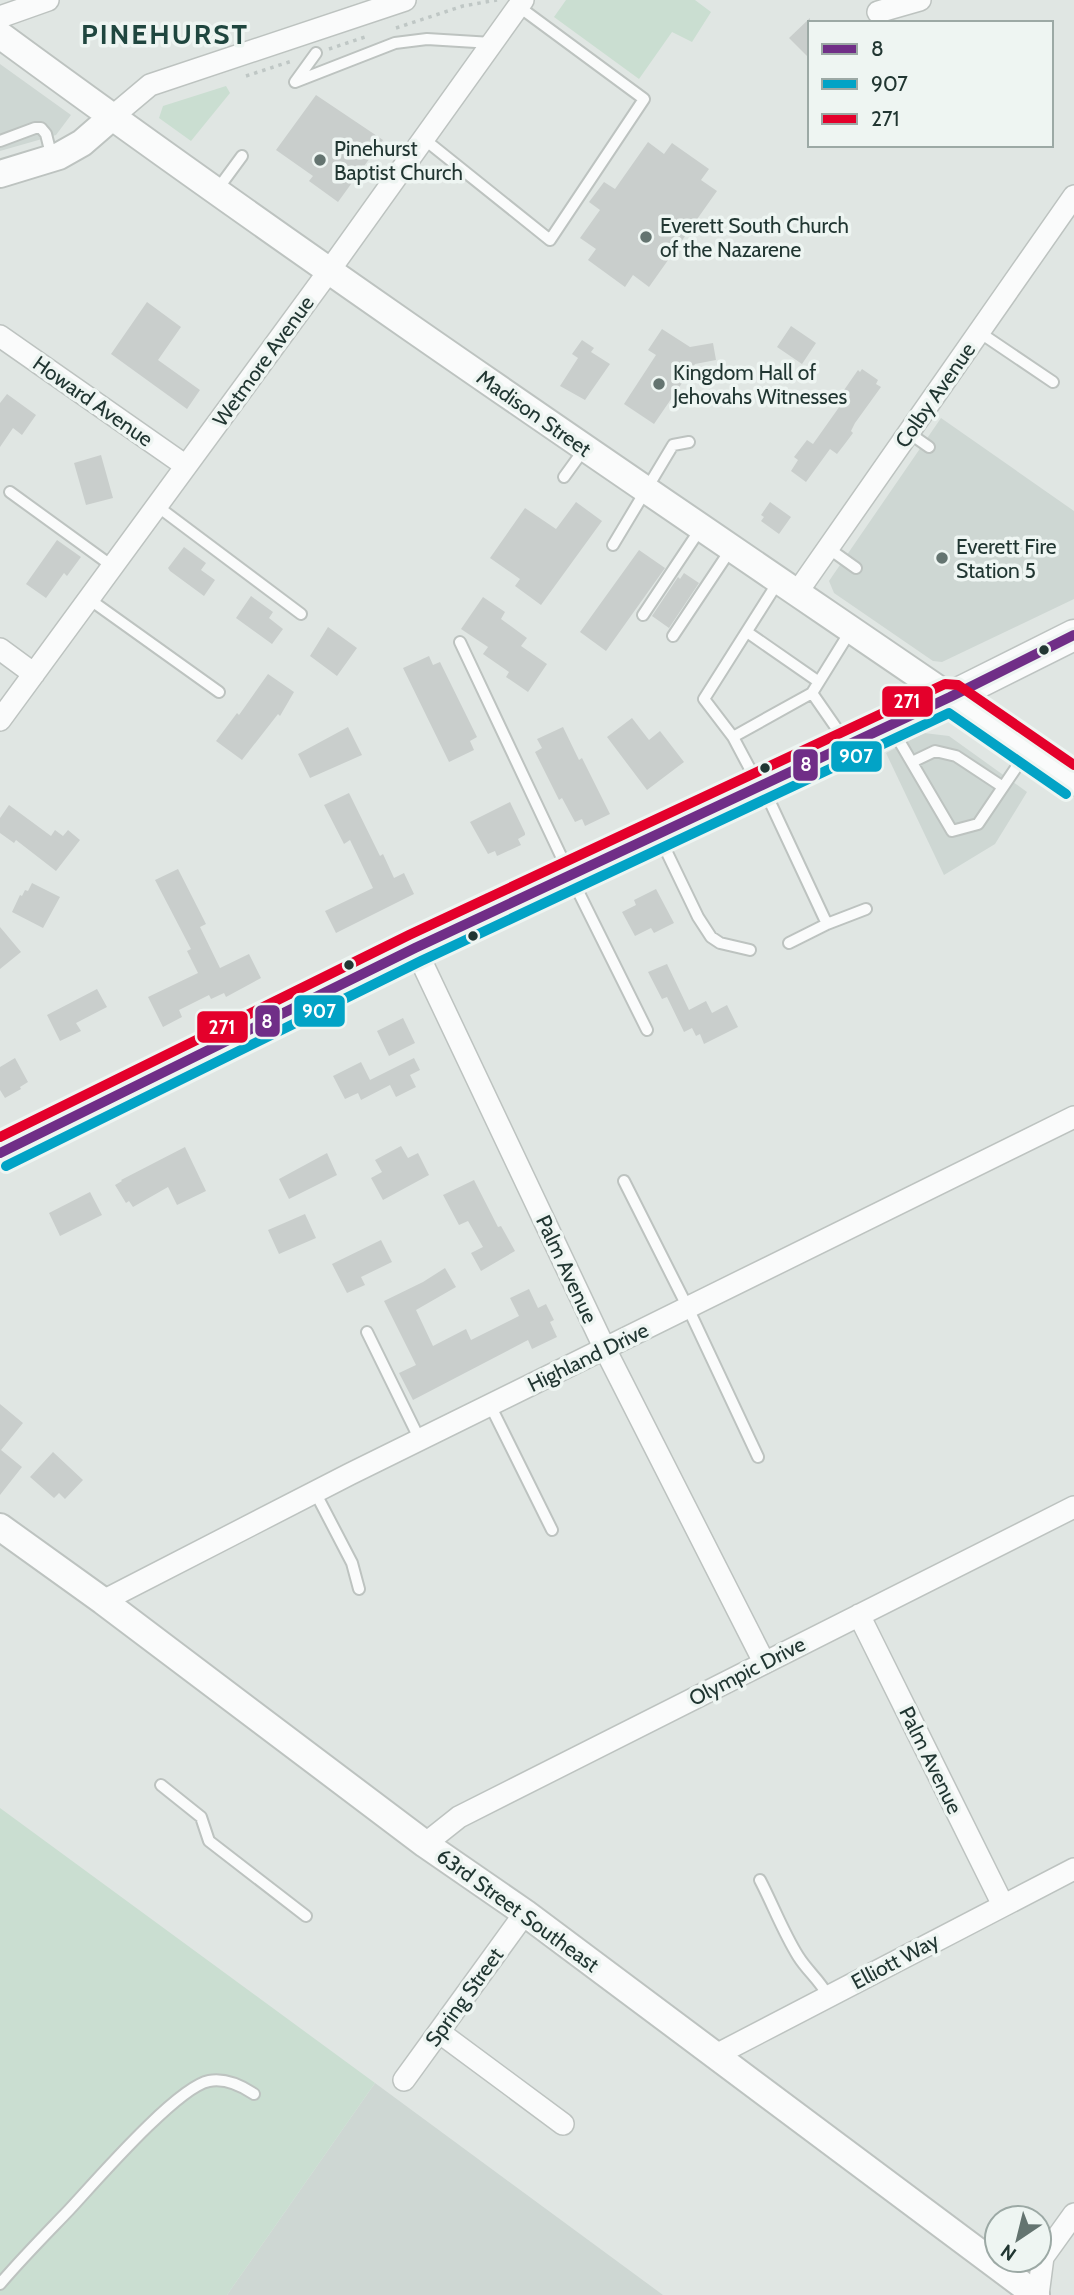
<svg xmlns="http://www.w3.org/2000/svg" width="1074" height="2295" viewBox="0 0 1074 2295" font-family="Cabin,sans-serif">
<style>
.built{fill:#ced7d3}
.green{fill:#caded1}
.building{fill:#c9cecc}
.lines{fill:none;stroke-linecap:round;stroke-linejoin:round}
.service-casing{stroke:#bdc3c0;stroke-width:14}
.minor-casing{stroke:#bdc3c0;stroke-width:24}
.tertiary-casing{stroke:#bdc3c0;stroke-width:30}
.secondary-casing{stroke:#bdc3c1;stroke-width:33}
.path{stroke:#bfc7c5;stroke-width:3.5;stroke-dasharray:3.5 5;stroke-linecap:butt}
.service{stroke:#fafbfb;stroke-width:10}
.minor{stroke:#fafbfb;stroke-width:21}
.tertiary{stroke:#fafbfb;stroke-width:26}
.secondary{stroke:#fafbfb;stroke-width:30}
.bus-1-casing{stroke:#eef5f2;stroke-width:16}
.bus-2-casing{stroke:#eef5f2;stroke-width:16}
.bus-3-casing{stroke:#eef5f2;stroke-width:16}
.bus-1{stroke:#702e87;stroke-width:10}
.bus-2{stroke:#02a3c6;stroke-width:10}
.bus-3{stroke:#e4002b;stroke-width:10}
.poi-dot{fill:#647470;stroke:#eef5f2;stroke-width:2.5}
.bus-dot{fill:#213632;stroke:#eef5f2;stroke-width:2.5}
.labels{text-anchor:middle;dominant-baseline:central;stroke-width:7;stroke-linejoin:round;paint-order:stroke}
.poi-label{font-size:21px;fill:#213632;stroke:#eef5f2;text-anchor:start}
.street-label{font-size:21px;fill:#213632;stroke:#eef5f2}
.district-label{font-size:28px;font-weight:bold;letter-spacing:2px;fill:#1f463f;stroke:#eef5f2}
.line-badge{stroke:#eef5f2;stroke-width:2.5}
.badge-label{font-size:19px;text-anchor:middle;font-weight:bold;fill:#fff}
</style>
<rect width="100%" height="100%" fill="#e0e6e3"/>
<path class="built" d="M0 64 71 115 56 135 0 151Z
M941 418 1074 511V599L942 662 933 661 834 593 829 581Z
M924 733 949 736 1027 792 995 844 944 875 886 753Z
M375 2083 663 2295H227Z"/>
<path class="green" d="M566 0H695L711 12 692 42 672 32 639 79 554 17Z
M226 86 230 93 191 141 159 118 163 106Z
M0 1808 375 2083 227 2295H0Z"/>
<path class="building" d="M810 18V59L789 38Z
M316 95 383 140 338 202 309 181 313 176 276 150Z
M648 142 664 154 672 143 709 169 701 180 717 191 649 287 633 275 625 287 588 260 596 249 580 238 600 210 589 202 604 182 615 189Z
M147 302 181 327 158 360 200 390 187 409 111 354Z
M791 326 816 343 802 364 777 347Z
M662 329 690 347 713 343 716 360 695 364 654 424 624 404 656 355 648 350Z
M582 340 594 348 591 352 610 364 585 400 560 386 578 358 572 354Z
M862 369 878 380 876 384 881 387 855 423 851 431 853 433 844 445 837 454 830 449 806 482 791 471 798 460 794 457 807 440 813 444 847 396 842 393 858 370 860 372Z
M7 394 36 415 22 435 13 428 0 447V403Z
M101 455 113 498 86 505 74 463Z
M576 502 602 521 541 605 515 586 520 579 490 558 525 508 556 529Z
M770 502 791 517 779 534 761 521 764 517 761 515Z
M57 540 81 557 67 576 64 573 46 598 26 584Z
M184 547 206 563 201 570 215 580 204 596 170 571 168 568Z
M639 550 665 568 606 651 580 632Z
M684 573 699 583 669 628 652 616 678 577 680 579Z
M251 596 273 612 269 618 283 629 272 644 236 618Z
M483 597 505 612 501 619 527 638 521 646 547 664 528 692 506 677 509 672 483 654 488 647 461 629Z
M328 627 357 648 337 676 310 656Z
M429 656 433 665 440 662 477 737 470 741 474 750 449 762 403 668Z
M268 674 294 692 280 716 278 714 242 760 216 741 237 713 239 715Z
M632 718 649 740 660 731 684 762 647 790 607 737Z
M348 727 362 755 310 778 298 754Z
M563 727 579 760 582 758 610 814 585 826 582 819 575 822 562 798 559 800 535 752 542 748 537 739Z
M349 793 380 856 383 854 394 878 404 873 414 894 336 933 325 911 373 888 350 840 344 844 324 805Z
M510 802 525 833V835L518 839 521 845 497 856 495 851 488 854 470 822Z
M9 805 51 836 55 830 63 836 68 830 80 840 56 871 16 840 14 843 0 833V818Z
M178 869 206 924 200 927 220 968 249 954 261 978 226 997 224 993 211 999 209 995 179 1010 182 1017 163 1027 148 997 198 973 187 951 191 949 155 880Z
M32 883 60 897 43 928 12 912 20 895 22 896 25 890 28 891Z
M656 889 674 923 654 933 651 928 635 936 622 912 636 905 634 900Z
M0 927 21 952 0 969Z
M667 964 689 1010 706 1001 712 1013 727 1005 738 1027 704 1044 700 1034 696 1036 692 1028 684 1032 667 997 662 999 648 972Z
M97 989 107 1007 76 1023 81 1031 60 1041 47 1015Z
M403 1018 415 1043 389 1056 377 1031Z
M15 1058 28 1082 20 1087 21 1089 5 1098 0 1090V1067Z
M414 1058 420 1070 410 1075 416 1087 396 1097 390 1085 361 1100 358 1093 345 1099 333 1076 361 1062 370 1080Z
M401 1146 408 1158 418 1153 429 1175 383 1200 371 1178 382 1172 375 1160Z
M185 1147 206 1191 177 1205 168 1187 133 1207 129 1201 126 1203 115 1185 122 1181 121 1180Z
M327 1153 337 1175 289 1199 279 1179Z
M474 1180 498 1227 501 1226 515 1251 481 1271 471 1253 483 1247 468 1221 459 1225 443 1195Z
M90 1192 102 1215 60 1236 49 1213Z
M305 1214 316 1238 279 1254 268 1230Z
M381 1240 392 1262 361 1277 365 1285 347 1293 332 1264Z
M445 1268 456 1287 416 1310 433 1346 466 1329 471 1340 519 1316 510 1298 529 1289 538 1308 546 1304 554 1320 550 1322 557 1337 532 1349 528 1340 413 1400 399 1373 416 1365 384 1301 423 1282Z
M0 1404 23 1423 1 1450 22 1467 0 1495Z
M53 1452 83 1480 65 1499 59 1493 54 1498 30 1477Z"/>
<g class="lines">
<g class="service-casing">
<path id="service" d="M295 82 395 43 427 39 492 43
M295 82 316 53
M424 139 550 240 644 99 518 6
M0 141 35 128H41L46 134 52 158
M217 190 242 156
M979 332 1053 382
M909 433 929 447
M564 477 585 448
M10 492 112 566
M157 506 301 614
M613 545 673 445 689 442
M828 548 856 568
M89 599 219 692
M643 615 701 528
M747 632 819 682
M673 636 731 549
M460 642 570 875 647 1030
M891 727 952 831 978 824 1028 750
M733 737 704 699 778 582
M846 742 812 693 851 630
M912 762 935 751 956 756 1003 787
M758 784 733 737 812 693
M763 787 827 924 789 943
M659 836 698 917 711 937 720 943 750 950
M827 924 866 909
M624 1181 688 1308 758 1457
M367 1332 420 1440
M490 1405 552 1530
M315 1492 352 1563 359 1589
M161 1785 201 1817 209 1841 306 1916
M760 1880C773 1905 783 1932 798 1956 808 1972 819 1979 828 1996
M0 2284C22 2258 46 2234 69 2210 95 2182 177 2087 209 2081 225 2078 242 2086 254 2094"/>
</g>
<g class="minor-casing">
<path id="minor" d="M878 12 920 0
M0 17 48 0
M112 117 150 85 405 0
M0 336 186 466
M796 594 1074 196
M0 649 34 674
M0 720 329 271 523 0
M415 948 605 1349 764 1662
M103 1601 350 1474 1074 1117
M859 1615 1003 1905
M425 1844 459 1817 1074 1507
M439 2032 563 2124
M716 2055 1074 1869
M404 2080 525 1913
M1038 2295 1043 2257 1074 2214"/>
</g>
<g class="tertiary-casing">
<path id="tertiary" d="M0 35C351 293 714 535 1074 782
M0 174 59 156 82 143 112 117
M0 1527 103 1601 425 1844 525 1913 1036 2295"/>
</g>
<g class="secondary-casing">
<path id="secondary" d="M0 1153 415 948 950 697 1074 635"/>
</g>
<path class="path" d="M396 28 463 6 497 0
M329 49 368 36
M246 76 292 61"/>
<use href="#service" class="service"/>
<use href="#minor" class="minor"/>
<use href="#tertiary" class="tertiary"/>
<use href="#secondary" class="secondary"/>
<g class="bus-1-casing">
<path id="bus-1" d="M0 1153 415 948 950 697 1074 635"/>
</g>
<g class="bus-2-casing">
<path id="bus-2" d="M6 1166 421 961 949 713 1066 794"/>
</g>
<g class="bus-3-casing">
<path id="bus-3" d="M0 1137 409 935 945 684 958 685 1074 765"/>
</g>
<use href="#bus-1" class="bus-1"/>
<use href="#bus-2" class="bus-2"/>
<use href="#bus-3" class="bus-3"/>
</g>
<g class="poi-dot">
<circle cx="320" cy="160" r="7"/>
<circle cx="646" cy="237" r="7"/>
<circle cx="659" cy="384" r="7"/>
<circle cx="942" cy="558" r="7"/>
</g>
<g class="bus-dot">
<circle cx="1044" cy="650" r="6"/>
<circle cx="765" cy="768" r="6"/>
<circle cx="473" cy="936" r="6"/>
<circle cx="349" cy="965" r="6"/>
</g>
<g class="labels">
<g class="poi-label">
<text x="334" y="148">Pinehurst<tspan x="334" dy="24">Baptist Church</tspan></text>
<text x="660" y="225">Everett South Church<tspan x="660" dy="24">of the Nazarene</tspan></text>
<text x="673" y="372">Kingdom Hall of<tspan x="673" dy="24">Jehovahs Witnesses</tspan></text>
<text x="956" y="546">Everett Fire<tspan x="956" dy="24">Station 5</tspan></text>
</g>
<g class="street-label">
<text transform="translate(263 361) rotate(-54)">Wetmore Avenue</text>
<text transform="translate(935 395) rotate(-55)">Colby Avenue</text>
<text transform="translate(93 401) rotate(35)">Howard Avenue</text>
<text transform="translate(534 413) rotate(35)">Madison Street</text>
<text transform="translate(567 1269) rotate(65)">Palm Avenue</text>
<text transform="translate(588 1357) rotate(-26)">Highland Drive</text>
<text transform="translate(747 1671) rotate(-27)">Olympic Drive</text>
<text transform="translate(931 1760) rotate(64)">Palm Avenue</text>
<text transform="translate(518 1910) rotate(36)">63rd Street Southeast</text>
<text transform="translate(895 1961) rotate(-28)">Elliott Way</text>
<text transform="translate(464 1997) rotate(-54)">Spring Street</text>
</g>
<g class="district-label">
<text x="165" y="34">PINEHURST</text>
</g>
</g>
<g class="line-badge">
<rect x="881" y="685" width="53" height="33" rx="7" fill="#e4002b"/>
<rect x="830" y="740" width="53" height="33" rx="7" fill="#02a3c6"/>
<rect x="792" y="748" width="27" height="34" rx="7" fill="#702e87"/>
<rect x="293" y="994" width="53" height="34" rx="7" fill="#02a3c6"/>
<rect x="254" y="1004" width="27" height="34" rx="7" fill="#702e87"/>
<rect x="196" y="1010" width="53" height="34" rx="7" fill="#e4002b"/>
</g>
<g class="badge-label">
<text x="907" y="708">271</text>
<text x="856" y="763">907</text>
<text x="806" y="771">8</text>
<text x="319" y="1018">907</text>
<text x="267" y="1028">8</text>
<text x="222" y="1034">271</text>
</g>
<rect x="808" y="21" width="245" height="126" fill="#eef5f2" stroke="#9ca9a5" stroke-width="2"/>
<rect x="822" y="44" width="35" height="10" fill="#702e87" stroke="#9ca9a5" stroke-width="2"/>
<text x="871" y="56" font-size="21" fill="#213632">8</text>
<rect x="822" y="79" width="35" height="10" fill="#02a3c6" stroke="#9ca9a5" stroke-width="2"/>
<text x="871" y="91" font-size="21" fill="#213632">907</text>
<rect x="822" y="114" width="35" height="10" fill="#e4002b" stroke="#9ca9a5" stroke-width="2"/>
<text x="871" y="126" font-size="21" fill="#213632">271</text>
<g transform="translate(1018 2239) rotate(215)"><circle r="33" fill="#eef5f2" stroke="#9ca9a5" stroke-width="2"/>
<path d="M0-5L12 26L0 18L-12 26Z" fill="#647470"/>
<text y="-10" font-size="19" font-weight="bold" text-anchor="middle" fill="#213632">N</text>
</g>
</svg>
